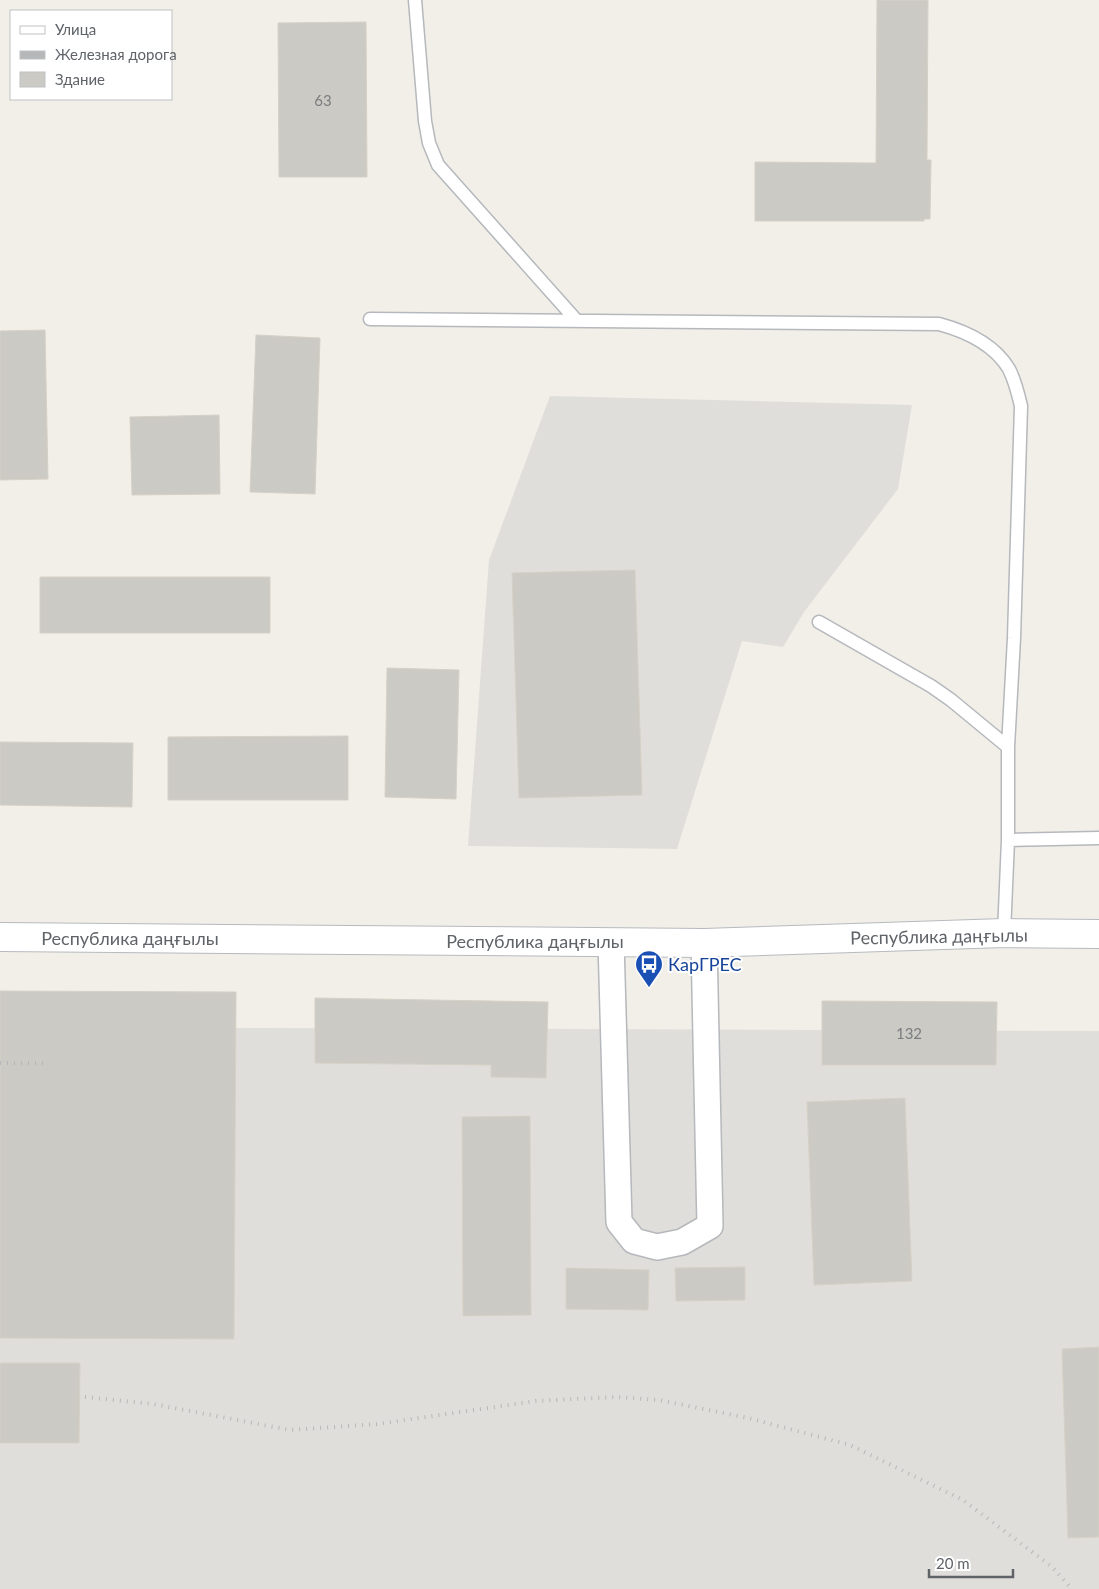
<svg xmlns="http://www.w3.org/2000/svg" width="1099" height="1589" viewBox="0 0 1099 1589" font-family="Lato,sans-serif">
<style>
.industrial{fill:#e0deda}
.building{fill:#cccac5;stroke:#d6d1c6}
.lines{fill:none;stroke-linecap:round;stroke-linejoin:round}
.service-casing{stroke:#b5b8bc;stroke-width:15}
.minor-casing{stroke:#b5b8bc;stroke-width:28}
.secondary-casing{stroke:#b6babf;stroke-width:30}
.service{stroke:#fff;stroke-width:12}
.minor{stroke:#fff;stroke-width:25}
.secondary{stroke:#fff;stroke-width:28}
.rail{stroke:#b6b7b8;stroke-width:4;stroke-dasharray:1 6;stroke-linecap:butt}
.labels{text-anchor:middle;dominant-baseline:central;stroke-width:4;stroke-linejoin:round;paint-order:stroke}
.number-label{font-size:15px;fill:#7a7d7f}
.street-label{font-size:18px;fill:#5f6368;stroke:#fff}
.transit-label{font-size:18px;fill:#164399;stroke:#fff;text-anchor:start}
</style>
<rect width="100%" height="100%" fill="#f1efe8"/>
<path class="industrial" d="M550 396 912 405 898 489 804 612 783 647 742 641 677 849 468 846 489 560Z
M0 1027 1099 1031V1589H0Z"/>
<path class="building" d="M877 0H928L927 160H931L930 219H924V221H755V162L876 163Z
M366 22 367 177H279L278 23Z
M45 330 48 479 0 480V331Z
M256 335 320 338 315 494 250 492Z
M219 415 220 494 132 495 130 417Z
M635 570 642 795 519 798 512 573Z
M40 577H270V633H40Z
M387 668 459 670 456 799 385 797Z
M348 736V800H168V737Z
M0 742 133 743 132 807 0 805Z
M0 991 236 992 234 1339 0 1338Z
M315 998 548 1002 546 1078 491 1077V1065L315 1063Z
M822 1001 997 1002 996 1065H822Z
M905 1098 912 1281 814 1285 807 1102Z
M530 1116 531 1315 463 1316 462 1117Z
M745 1267V1300L676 1301 675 1268Z
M566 1268 649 1270 648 1310 566 1309Z
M1099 1347V1537L1068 1538 1062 1349Z
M0 1363H80L79 1443H0Z"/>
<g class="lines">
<g class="service-casing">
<path id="service" d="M415 0 425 121 429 143 438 165 577 321
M370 319 939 324C965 331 994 344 1009 369 1015 381 1018 393 1021 406L1014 638 1008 747
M819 622 931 686 951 700 1008 747V840L1004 933
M1008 840 1099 838"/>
</g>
<g class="minor-casing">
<path id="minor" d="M611 942 619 1222 634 1241 657 1247 682 1242 710 1226 704 943"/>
</g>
<g class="secondary-casing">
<path id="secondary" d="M0 937 704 943 1004 933 1099 934"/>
</g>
<use href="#service" class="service"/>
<use href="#minor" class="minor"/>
<use href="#secondary" class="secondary"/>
<path class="rail" d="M0 1063H43
M85 1397 153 1404 290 1430 378 1424 536 1401 615 1397 659 1400 748 1418 850 1445 963 1500 1051 1566 1072 1589"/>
</g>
<defs>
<g id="bus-pin" transform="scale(1.4375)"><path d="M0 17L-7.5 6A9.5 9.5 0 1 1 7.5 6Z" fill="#1a4fb4" stroke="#fff"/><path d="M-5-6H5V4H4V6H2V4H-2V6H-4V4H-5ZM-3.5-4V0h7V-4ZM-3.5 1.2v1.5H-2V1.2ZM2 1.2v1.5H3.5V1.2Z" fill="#fff"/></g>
</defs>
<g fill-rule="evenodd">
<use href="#bus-pin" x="649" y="964"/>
</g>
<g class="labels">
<g class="number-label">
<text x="323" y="100">63</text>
<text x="909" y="1033">132</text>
</g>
<g class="street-label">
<text transform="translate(939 936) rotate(-1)">Республика даңғылы</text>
<text x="130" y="938">Республика даңғылы</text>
<text x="535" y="941">Республика даңғылы</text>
</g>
<g class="transit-label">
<text x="668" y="964">КарГРЕС</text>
</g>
</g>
<rect x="10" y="10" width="162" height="90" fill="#ffffff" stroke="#bfc1c3"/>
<rect x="20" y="26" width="25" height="8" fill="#ffffff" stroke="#bfc1c3"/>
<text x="55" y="35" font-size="15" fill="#5f6368">Улица</text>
<rect x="20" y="51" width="25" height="8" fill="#b6b7b8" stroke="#bfc1c3"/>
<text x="55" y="60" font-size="15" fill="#5f6368">Железная дорога</text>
<rect x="20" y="72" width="25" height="15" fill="#cccac5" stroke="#bfc1c3"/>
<text x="55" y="85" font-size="15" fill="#5f6368">Здание</text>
<path d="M929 1569v8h84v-8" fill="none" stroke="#5f6368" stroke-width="2.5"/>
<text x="936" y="1569" font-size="15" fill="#5f6368" stroke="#ffffff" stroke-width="4" paint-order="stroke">20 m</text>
</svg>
